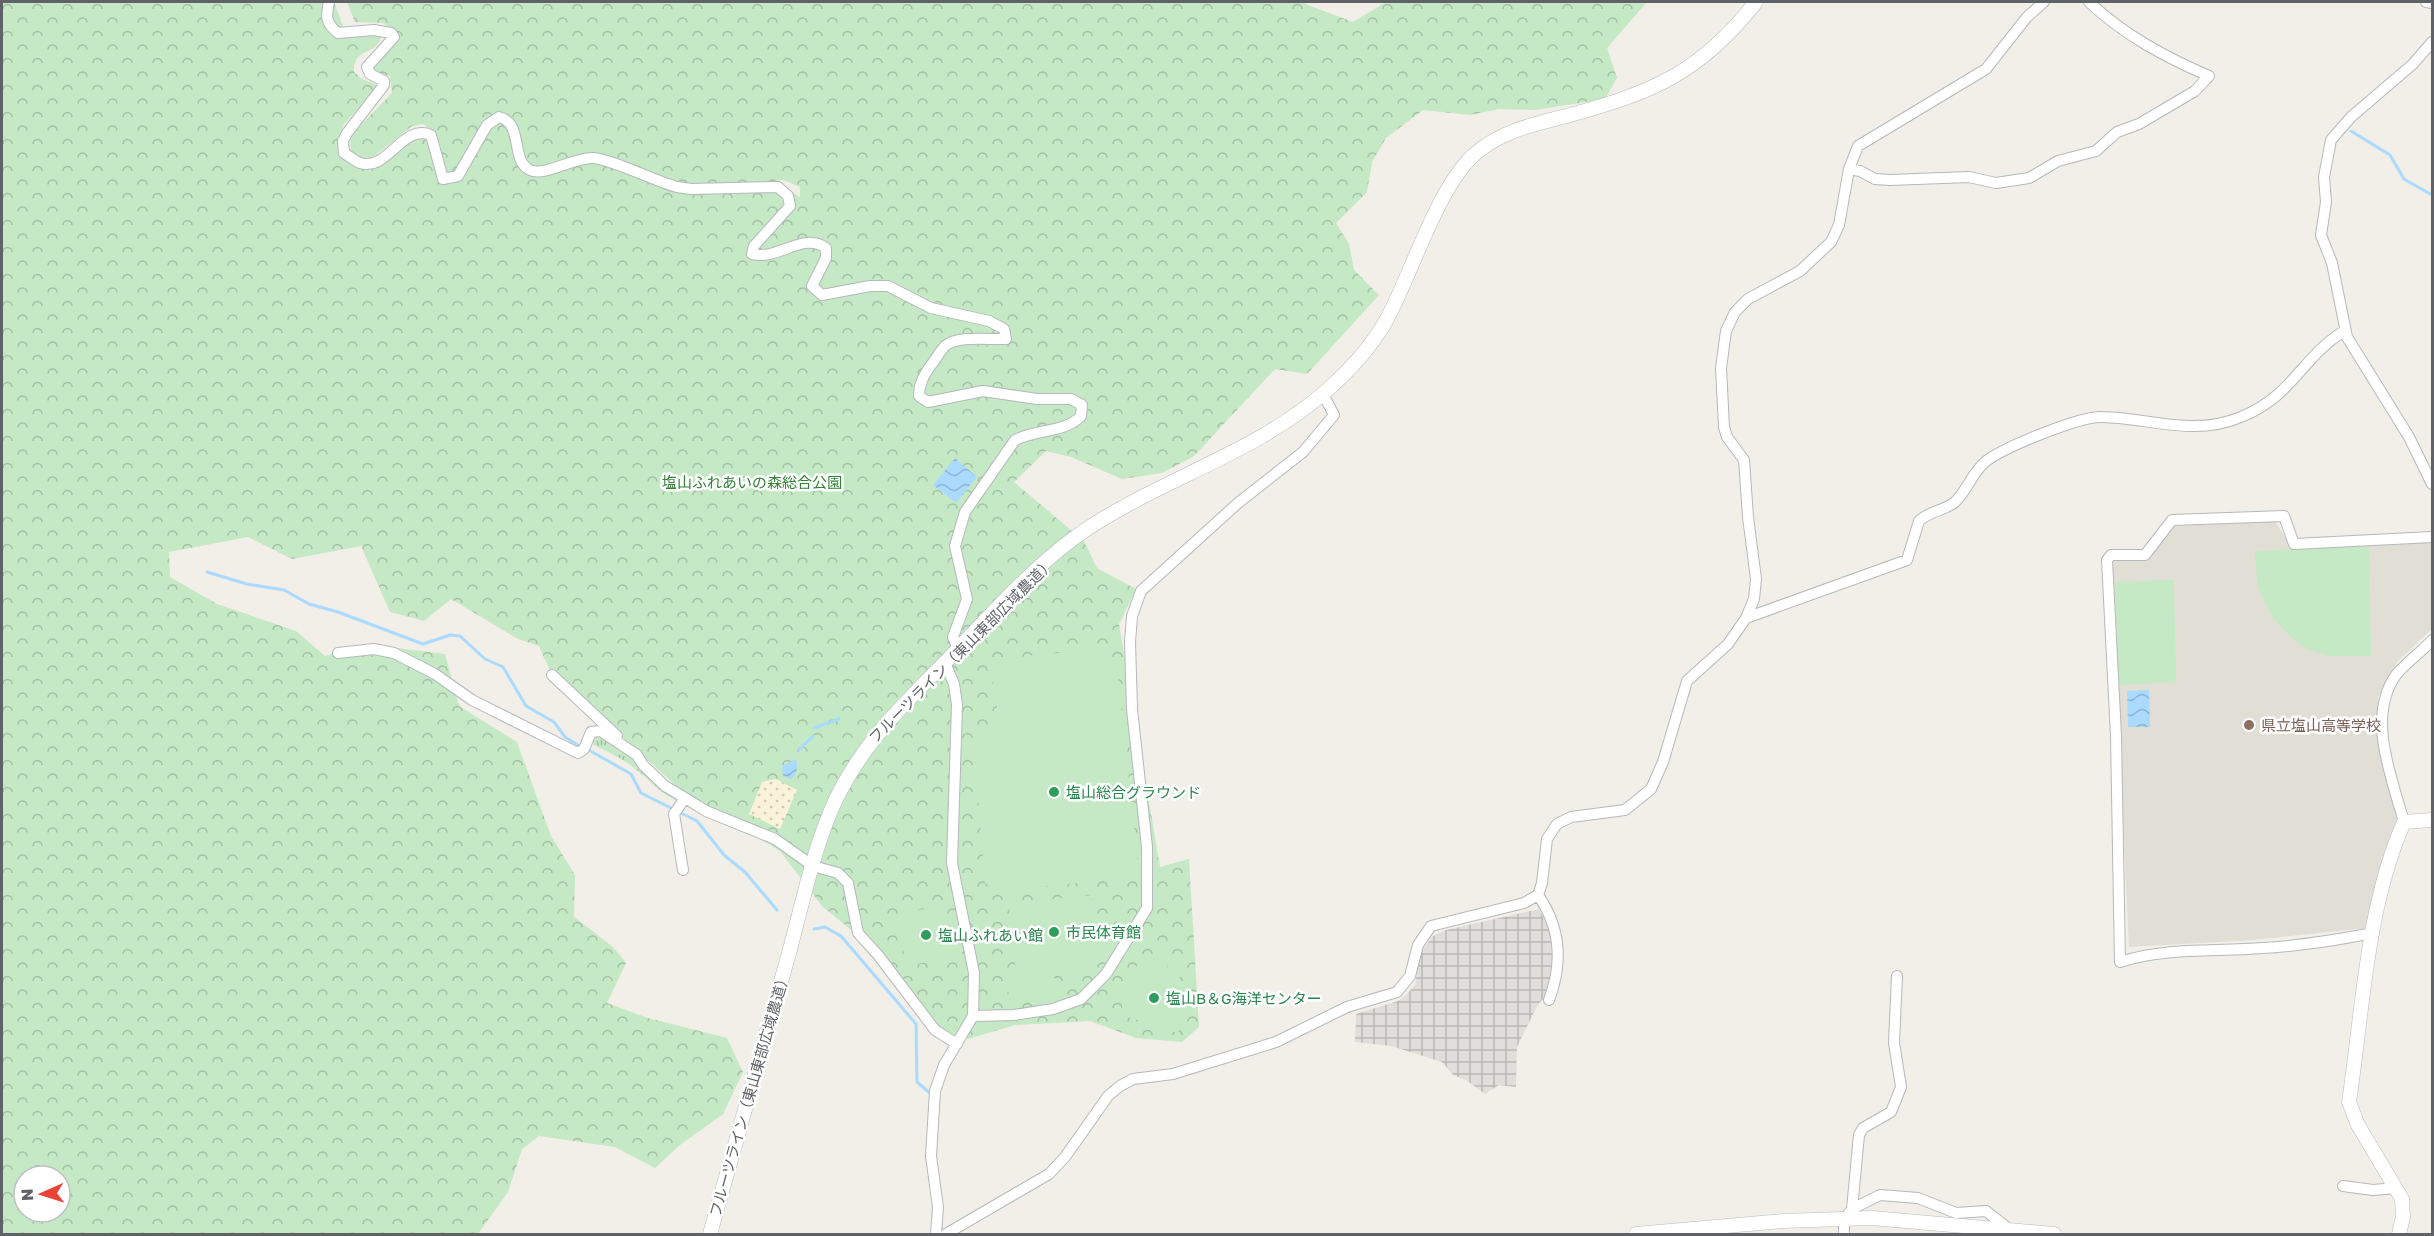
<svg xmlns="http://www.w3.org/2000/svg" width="2434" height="1236" viewBox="0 0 2434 1236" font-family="'Golos Text','Noto Sans JP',sans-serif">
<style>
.industrial{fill:url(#industrial-grid)}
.education{fill:#e1ded6}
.grass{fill:url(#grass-tufts)}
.forest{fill:url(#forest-crowns);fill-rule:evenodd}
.sand{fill:url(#sand-dots)}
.garden{fill:#c5e8c5}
.water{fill:url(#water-waves)}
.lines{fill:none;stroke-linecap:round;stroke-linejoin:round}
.stream{stroke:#aadaff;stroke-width:3}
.street-casing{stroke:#b5b8bc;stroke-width:12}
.secondary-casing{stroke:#b6babf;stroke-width:15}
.street{stroke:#fff;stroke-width:10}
.secondary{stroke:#fff;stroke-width:14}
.education-dot{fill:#8d6e63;stroke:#fff;stroke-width:2}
.leisure-dot{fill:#2e9e5b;stroke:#fff;stroke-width:2}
.labels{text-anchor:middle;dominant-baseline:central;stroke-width:5;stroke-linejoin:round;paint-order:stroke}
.park-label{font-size:15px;fill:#348238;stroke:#fff}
.street-label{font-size:15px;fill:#5f6368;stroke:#fff}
.education-label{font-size:15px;fill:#785e54;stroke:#fff;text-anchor:start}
.leisure-label{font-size:15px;fill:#27864d;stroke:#fff;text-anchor:start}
</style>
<defs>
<pattern id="industrial-grid" width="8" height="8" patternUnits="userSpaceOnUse" patternTransform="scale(1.5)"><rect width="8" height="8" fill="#e0deda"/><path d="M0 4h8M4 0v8" fill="none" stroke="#b9b8b5"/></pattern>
<pattern id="grass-tufts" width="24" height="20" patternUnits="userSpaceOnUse" patternTransform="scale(1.5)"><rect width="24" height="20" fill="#c5e8c5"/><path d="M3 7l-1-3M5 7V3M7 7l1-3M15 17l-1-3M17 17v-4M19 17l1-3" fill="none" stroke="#a3c0a4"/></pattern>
<pattern id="forest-crowns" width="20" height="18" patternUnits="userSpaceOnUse" patternTransform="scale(1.5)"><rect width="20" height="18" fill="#c5e8c5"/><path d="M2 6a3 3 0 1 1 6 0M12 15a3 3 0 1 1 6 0" fill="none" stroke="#a3c0a4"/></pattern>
<pattern id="sand-dots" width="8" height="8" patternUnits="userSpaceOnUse" patternTransform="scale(1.5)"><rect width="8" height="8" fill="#fbf3d9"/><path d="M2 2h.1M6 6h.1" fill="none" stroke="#cec8b4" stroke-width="1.8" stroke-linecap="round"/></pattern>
<pattern id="water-waves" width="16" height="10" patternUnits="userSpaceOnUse" patternTransform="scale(1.5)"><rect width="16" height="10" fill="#aadaff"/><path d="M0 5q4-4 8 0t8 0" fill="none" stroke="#8eb4d2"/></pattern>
</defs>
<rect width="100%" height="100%" fill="#f1efe8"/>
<path class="industrial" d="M1539 909 1553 937V970L1549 992 1537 1006 1517 1047 1516 1087 1499 1085 1485 1094 1466 1080 1453 1075 1442 1062 1391 1046 1355 1042 1356 1014 1398 1001 1406 995 1415 985 1420 954 1433 936 1446 930Z"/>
<path class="education" d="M2275 521 2292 549 2432 540V629L2398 661 2378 697 2383 752 2398 814 2366 928 2254 940 2129 947 2111 566 2113 560 2148 558 2170 529 2177 526Z"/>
<path class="grass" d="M601 731 685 796 680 802C660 794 650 780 634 768 621 757 603 750 588 742Z"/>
<path class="forest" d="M2 2H334L344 29 376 33 381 37C376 57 353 46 354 72L362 79 380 86 344 124 339 137V152L343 159 370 171 410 140 423 136 428 144 435 133 423 124 412 126 372 158 365 159 351 151 350 142 353 133 392 93 390 76 372 72 373 61C388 53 393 48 393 30L383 23 355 22 347 2H1300L1353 22 1386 2H1647L1607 48 1617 78 1605 99 1535 110 1499 109 1470 115 1423 110 1386 138 1372 162 1367 192 1336 223 1349 244 1354 270 1379 295 1307 374 1275 369 1194 456 1162 473 1122 479 1071 457 1046 451 1014 482 1084 541 1097 568 1136 589 1119 624 1160 867 1189 859 1199 1027 1182 1042 1136 1038 1090 1021 1015 1025 968 1039 936 1029 856 934 822 906 780 851 682 791 552 675 539 646 518 639 451 599 424 621 390 612 361 546 292 559 248 537 169 552 170 577 217 604 296 631 325 656 364 644 445 654 459 706 517 742 551 836 575 875 574 917 613 947 626 963 607 1003 648 1018 727 1038 743 1072 723 1114 680 1145 655 1168 615 1147 539 1136 522 1149 508 1192 478 1234H2ZM783 180 800 187V197L777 182 779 187 770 182ZM24 1176H60V1212H24Z"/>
<path class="sand" d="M776 779 797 790 780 829 749 814 762 782Z"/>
<path class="garden" d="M2369 546 2371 656H2328L2306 648 2290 636 2274 619 2265 604 2257 583 2255 551Z
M2174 580 2176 682 2119 685 2115 582Z
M1093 649 1104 651 1117 665 1139 877 996 891 985 883 975 759 978 745 998 713 989 660Z
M1092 895 1098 961 1083 963 1084 971 1054 972 1055 995 1009 1000 1007 975 1046 971 1045 968 1016 970 1009 904Z
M946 905 955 957 906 966 897 914Z
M1155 959 1168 962 1167 970 1182 972 1178 982 1191 987 1178 1033 1122 1015V1001L1118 995 1120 990 1128 987 1139 960 1150 965Z"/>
<path class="water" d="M955 458 977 477 956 503 933 485Z
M2149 690 2150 727H2128L2127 691Z
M796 759C798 765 798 774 791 779L783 776 782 766Z"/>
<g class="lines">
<path class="stream" d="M2351 131 2390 155 2404 179 2432 195
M207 572 247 584 284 590 309 604 338 612 423 644 450 635 460 636 485 659 503 667 526 706 554 722 565 737 581 747
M814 728 839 719
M587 749 631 774 641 793 697 821 724 855 745 872 777 910
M799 750 813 736
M814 929 825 927 841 936 916 1024 917 1082 931 1094"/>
<g class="street-casing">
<path id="street" d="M329 2C326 16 325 23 338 33L374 30 391 33 394 37 367 67 370 74 384 81V85L347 133 343 141 344 153C349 156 355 161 360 163 388 172 402 123 431 135L443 179 458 176 487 125 499 117C524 123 510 161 530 170 545 177 574 157 593 158 611 159 655 181 677 187L691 189 778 187 788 196 790 206 754 246 752 254C778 261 803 231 826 248V258L812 286 822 295 870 286H888L931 308 989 321 1004 329 1006 339C990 340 957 335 945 346 940 351 936 359 931 365 924 375 919 384 919 396L928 402 983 391 1037 399H1071L1082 405 1081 416C1065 433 1036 429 1015 440L965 512 955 546 967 599 953 637 958 649
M2426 2 2432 3
M2432 42 2413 64 2351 117 2331 140 2324 177 2326 202 2321 235 2332 263 2347 337 2409 437 2432 484
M1849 169 1860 171 1875 179 1890 180 1969 177 1996 183 2029 178 2058 161 2096 151 2117 132 2139 124 2195 91 2209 76C2165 57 2124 35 2089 2
M1746 618 1907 560 1919 521C1929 511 1944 511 1955 502 1967 491 1972 473 1985 462 2002 448 2080 416 2102 417 2151 418 2193 437 2241 417 2293 396 2301 358 2344 331
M338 653 374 649 394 653 435 674 472 700 578 753 584 749 591 732 601 731 637 755 643 765 665 786 685 798 706 811 775 839 813 866 838 873 848 883 858 933 878 955 935 1030 957 1044
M552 675 617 736
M2404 822C2392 778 2366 717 2396 675 2405 663 2422 652 2432 640
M683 870 674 814 685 798
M1538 895C1561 928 1563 963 1549 1000
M2373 933C2336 940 2300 946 2263 948 2215 952 2165 947 2120 962L2116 736 2107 560 2111 555H2145L2172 520 2284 516 2294 544 2432 537
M973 1016 1014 1015 1053 1009 1081 999 1106 974 1147 908V847L1132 709 1130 642 1132 616 1141 591 1238 503 1303 452 1334 415 1323 394
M2343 1186 2373 1190 2397 1188
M1852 1209 1859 1135 1863 1128 1891 1112 1901 1087 1894 1043 1897 976
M936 1234 938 1207 931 1156 935 1091 944 1065 973 1016 974 973 952 863 957 705 954 684 945 663
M946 1234 1049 1174 1065 1157 1108 1096 1120 1086 1133 1079 1173 1074 1276 1042 1347 1007 1397 992 1410 976 1418 945 1431 926 1524 903 1538 895 1542 883 1547 839 1557 824 1571 817 1625 810 1651 789 1663 762 1687 681 1728 644 1746 618 1754 599 1756 579 1748 517 1744 460 1727 437 1724 427 1721 368 1726 331 1735 312 1748 299 1800 271 1831 242 1839 225 1849 169 1858 146 1986 69 2027 17 2044 2
M1844 1234V1220L1852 1209 1880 1195 1918 1198 1956 1213 1986 1211 2010 1230"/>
</g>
<g class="secondary-casing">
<path id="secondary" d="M710 1234C736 1141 762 1047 789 953 803 902 814 845 837 797 868 735 909 700 956 651 993 612 1030 571 1074 538 1152 481 1253 456 1326 391 1349 371 1372 346 1387 319 1412 273 1438 185 1476 153 1503 130 1536 124 1570 115 1654 92 1701 72 1756 2
M1636 1234 1783 1221 1872 1218 2054 1234
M2399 1234 2403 1217 2402 1199 2358 1125 2349 1102C2363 1009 2366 909 2404 822L2432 820"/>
</g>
<use href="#street" class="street"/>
<use href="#secondary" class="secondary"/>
</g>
<circle class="education-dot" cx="2249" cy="725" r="6"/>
<g class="leisure-dot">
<circle cx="1054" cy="792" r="6"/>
<circle cx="1054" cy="932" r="6"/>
<circle cx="926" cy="935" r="6"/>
<circle cx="1154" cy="998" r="6"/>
</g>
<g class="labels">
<g class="park-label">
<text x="752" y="482">塩山ふれあいの森総合公園</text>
</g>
<g class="street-label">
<text transform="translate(961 650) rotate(-45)">フルーツライン（東山東部広域農道）</text>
<text transform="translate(749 1094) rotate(-74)">フルーツライン（東山東部広域農道）</text>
</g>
<g class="education-label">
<text x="2261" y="725">県立塩山高等学校</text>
</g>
<g class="leisure-label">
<text x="1066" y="792">塩山総合グラウンド</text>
<text x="1066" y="932">市民体育館</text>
<text x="938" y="935">塩山ふれあい館</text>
<text x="1166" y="998">塩山B＆G海洋センター</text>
</g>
</g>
<rect width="2434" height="1236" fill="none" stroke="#5f6368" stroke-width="6"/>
<g transform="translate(42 1194) rotate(267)"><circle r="28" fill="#ffffff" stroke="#bfc1c3" stroke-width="1.5"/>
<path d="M0-4.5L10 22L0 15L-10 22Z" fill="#ea4335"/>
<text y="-9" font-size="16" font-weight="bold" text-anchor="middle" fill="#5f6368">N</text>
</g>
</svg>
